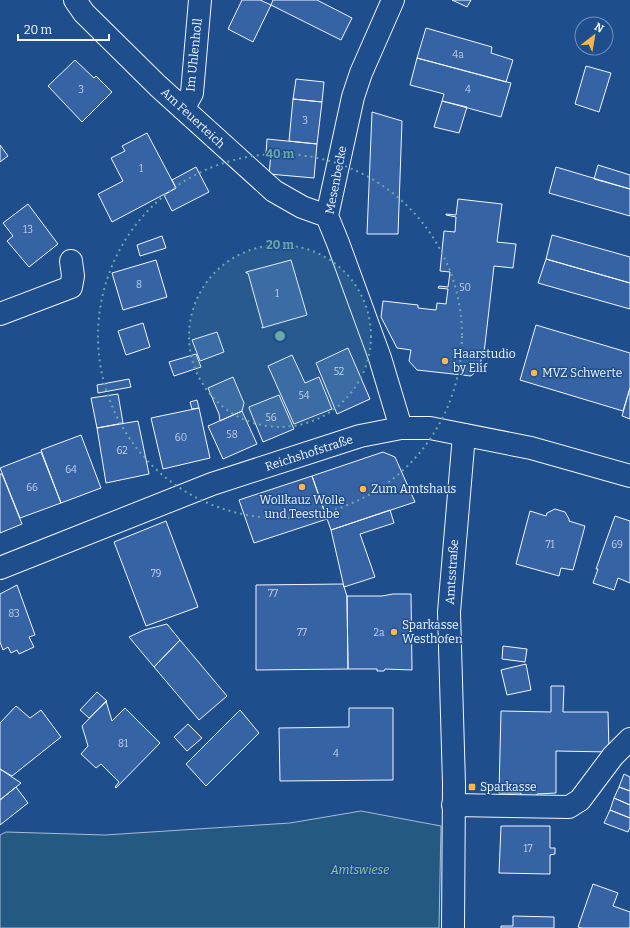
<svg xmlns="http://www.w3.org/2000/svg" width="630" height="928" viewBox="0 0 630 928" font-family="Bitter,serif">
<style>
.green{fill:#245a82;stroke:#a8bbd7}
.building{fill:#3563a3;stroke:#f2f6ff}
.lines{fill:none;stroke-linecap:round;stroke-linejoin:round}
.minor-casing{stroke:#f2f6ff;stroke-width:24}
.tertiary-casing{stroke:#f2f6ff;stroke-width:24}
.minor{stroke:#1f4e8c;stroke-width:22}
.tertiary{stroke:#1f4e8c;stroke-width:22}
.ring{fill:none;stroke:#6aa9a8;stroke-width:2;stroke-dasharray:2 4}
.poi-dot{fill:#ffb74d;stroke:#1f4e8c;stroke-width:1.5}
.labels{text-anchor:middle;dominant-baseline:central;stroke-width:3;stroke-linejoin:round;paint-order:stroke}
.number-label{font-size:10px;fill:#c3d1e8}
.street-label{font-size:12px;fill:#f2f6ff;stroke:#1f4e8c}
.poi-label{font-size:12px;fill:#f2f6ff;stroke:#1f4e8c;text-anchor:start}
.park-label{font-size:12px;font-style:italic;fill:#97c8a6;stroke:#1f4e8c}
.centre{fill:#6aa9a8;stroke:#1f4e8c;stroke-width:2}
.ring-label{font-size:12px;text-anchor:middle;font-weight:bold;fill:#6aa9a8;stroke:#1f4e8c;stroke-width:3;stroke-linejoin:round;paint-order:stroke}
</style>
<rect width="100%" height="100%" fill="#1f4e8c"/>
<path class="green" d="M361 811 441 826 439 928H0V835L6 832 105 835 290 823Z"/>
<path class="building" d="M242 0H260L271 5 253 42 228 29Z
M273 0H317L352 18 341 40 271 5Z
M452 0H471L467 7Z
M426 28 492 47 491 53 513 60 506 82 417 58Z
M417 58 511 83 501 117 442 101 444 94 410 85Z
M75 60 94 78 96 76 112 92 82 122 48 86Z
M586 66 611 73 599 112 575 104Z
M296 79 324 82 322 102 293 99Z
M293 99 322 102 317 144 289 141Z
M442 101 467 107 459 133 434 127Z
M372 112 402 121 398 234H367Z
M147 133 176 188 112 222 98 194 123 181 111 158 125 151 122 146Z
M267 139 317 144 314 178 269 174 271 154 266 153Z
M0 145 8 156 0 162Z
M598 165 630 175V189L594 179Z
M196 167 209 192 172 211 164 195 176 188 172 180Z
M556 167 630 189V216L549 193Z
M458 199 502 204 497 242 516 244 513 268 494 266 484 353H482L480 368 471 376 417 370 409 361 411 350 397 348 381 317 383 301 418 305V308L436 310 437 303 446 304 448 289 438 288 439 286 448 287 450 272 440 271 444 231 455 232 456 217 446 215V214L456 215Z
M28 204 58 244 29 267 7 241 13 236 3 223Z
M552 235 630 257V283L546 259Z
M162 236 166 248 140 256 137 245Z
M546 259 630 283V309L538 283Z
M156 260 167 297 123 310 112 273Z
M291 260 307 315 262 328V327H263L248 273H246V272Z
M143 323 150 347 126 355 118 331Z
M536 325 630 353V388L623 411 520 380Z
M217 332 224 352 200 361 192 340Z
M348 348 370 399 337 414 316 363Z
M196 354 201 367 174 376 169 362Z
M292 355 305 383 319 377 332 409 294 424 268 366Z
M233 377 244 403 242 411 220 421 219 414 208 388Z
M129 379 131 387 98 393 97 385Z
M630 388V419L622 416Z
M118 394 123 423 97 428 91 398Z
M279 395 294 429 263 442 249 408V407Z
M197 400 199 408 192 409 190 402Z
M199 408 210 458 163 469 151 418Z
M242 411 257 444 223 459 208 426Z
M138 421 149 474 106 483 97 428Z
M81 435 101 488 61 503 41 450Z
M41 452 61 503 20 518 0 468Z
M383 452 395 457 415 502 331 530 312 476Z
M0 474H2L22 524 0 533Z
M312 476 327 519 254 543 239 500Z
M555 509 565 512 569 519V521L585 526 573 570 561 568 559 576 516 564 530 511 546 516 547 513Z
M390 510 394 523 360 534 375 577 344 587 331 530Z
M615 516 630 521V583L618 578 614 590 593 583 598 569H596Z
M166 521 198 607 146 626 114 542Z
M343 584 347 596 348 669 256 670V585Z
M17 585 35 635 29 637 34 647 19 654 17 650 11 653 8 647 3 650 0 642V594Z
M393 594H411L412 670 385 669 384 671H377V669H348L347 596H382Z
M167 624 180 640 154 667 129 637 144 630Z
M180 640 227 696 199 720 154 667Z
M503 646 527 649 525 662 502 659Z
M526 664 531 690 507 695 501 670Z
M551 686H564L563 712H608L609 752 556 751V793L537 794 536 799H520L521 793H499L501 711 551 712Z
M97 692 107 701 89 718 80 710Z
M106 701 112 721 125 708 160 743 116 788 115 787 119 782 101 764 96 768 81 754 88 746 82 726Z
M16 706 30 718 41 710 61 737 12 776 0 769V723Z
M349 708H393V780L280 781 279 728 349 727Z
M240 710 259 733 206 786 186 764Z
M188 724 202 738 187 751 174 737Z
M0 769 21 783 0 800Z
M624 774 630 777V791L619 787Z
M16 787 28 803 0 825V800Z
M619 787 630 791V805L614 798Z
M614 798 630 805V818L610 810Z
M610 810 630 818V827L628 832 604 823Z
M501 826H550V848H555V854L550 855V874L499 873Z
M593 884 618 893 613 906 630 912V928H582L578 927Z
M513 916 554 917V928H501V926H513Z"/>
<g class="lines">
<g class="minor-casing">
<path id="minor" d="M75 0 84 13 158 86 274 191 302 207 327 216
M393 0 361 73 353 97 327 216 338 243 380 358 401 428
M183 109 192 93 200 0
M0 314 71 287 73 276 71 261
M453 805 569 807 580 800 613 756 630 739
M453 928 454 784 449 612 464 435"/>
</g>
<g class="tertiary-casing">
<path id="tertiary" d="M0 568 212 484 360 436 401 428H430L531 448 630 476"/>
</g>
<use href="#minor" class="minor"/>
<use href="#tertiary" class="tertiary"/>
</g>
<circle cx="280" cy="336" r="91" fill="#6aa9a8" fill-opacity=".12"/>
<g class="ring">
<circle cx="280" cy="336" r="91"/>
<circle cx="280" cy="336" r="182"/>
</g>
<g class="poi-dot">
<circle cx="445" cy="361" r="4"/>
<circle cx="534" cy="373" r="4"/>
<circle cx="302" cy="487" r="4"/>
<circle cx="363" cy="489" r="4"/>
<circle cx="394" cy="632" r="4"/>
<rect x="468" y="783" width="8" height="8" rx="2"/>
</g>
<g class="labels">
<g class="number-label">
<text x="458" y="55">4a</text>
<text x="81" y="90">3</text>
<text x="468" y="90">4</text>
<text x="305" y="121">3</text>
<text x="141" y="169">1</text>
<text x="28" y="230">13</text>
<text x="139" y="285">8</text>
<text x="465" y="288">50</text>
<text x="277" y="294">1</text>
<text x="339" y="372">52</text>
<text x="304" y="396">54</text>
<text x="271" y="418">56</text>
<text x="232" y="435">58</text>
<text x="181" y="438">60</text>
<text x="122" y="451">62</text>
<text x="71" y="470">64</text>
<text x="32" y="488">66</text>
<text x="550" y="545">71</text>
<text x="617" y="545">69</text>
<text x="156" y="574">79</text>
<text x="273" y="594">77</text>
<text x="14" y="614">83</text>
<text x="302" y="633">77</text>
<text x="379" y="633">2a</text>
<text x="123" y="744">81</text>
<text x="336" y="754">4</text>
<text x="528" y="849">17</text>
</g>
<g class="street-label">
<text transform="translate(194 55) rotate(-84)">Im Uhlenholl</text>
<text transform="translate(193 118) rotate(43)">Am Feuerteich</text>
<text transform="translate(336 180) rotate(-79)">Mesenbecke</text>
<text transform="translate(309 453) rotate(-18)">Reichshofstraße</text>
<text transform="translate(452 572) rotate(-86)">Amtsstraße</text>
</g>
<g class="poi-label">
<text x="453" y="354">Haarstudio<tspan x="453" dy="14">by Elif</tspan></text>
<text x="542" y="373">MVZ Schwerte</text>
<text x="371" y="489">Zum Amtshaus</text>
<text x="302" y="500" text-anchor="middle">Wollkauz Wolle<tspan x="302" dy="14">und Teestube</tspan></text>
<text x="402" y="625">Sparkasse<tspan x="402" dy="14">Westhofen</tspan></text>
<text x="480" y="787">Sparkasse</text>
</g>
<g class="park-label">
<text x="360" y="870">Amtswiese</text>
</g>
</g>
<circle cx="280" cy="336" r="6" class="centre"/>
<g class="ring-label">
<text x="280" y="158">40 m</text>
<text x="280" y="249">20 m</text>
</g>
<g transform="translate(594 36) rotate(31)"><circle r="19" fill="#1f4e8c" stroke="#7391ba"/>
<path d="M0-3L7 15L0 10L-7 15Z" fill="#ffb74d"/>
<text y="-6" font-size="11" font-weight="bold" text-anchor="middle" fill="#f2f6ff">N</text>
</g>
<path d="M18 34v6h91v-6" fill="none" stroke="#f2f6ff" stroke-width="2"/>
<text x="24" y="34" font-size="12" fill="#f2f6ff" stroke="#1f4e8c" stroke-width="3" paint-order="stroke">20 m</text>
</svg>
